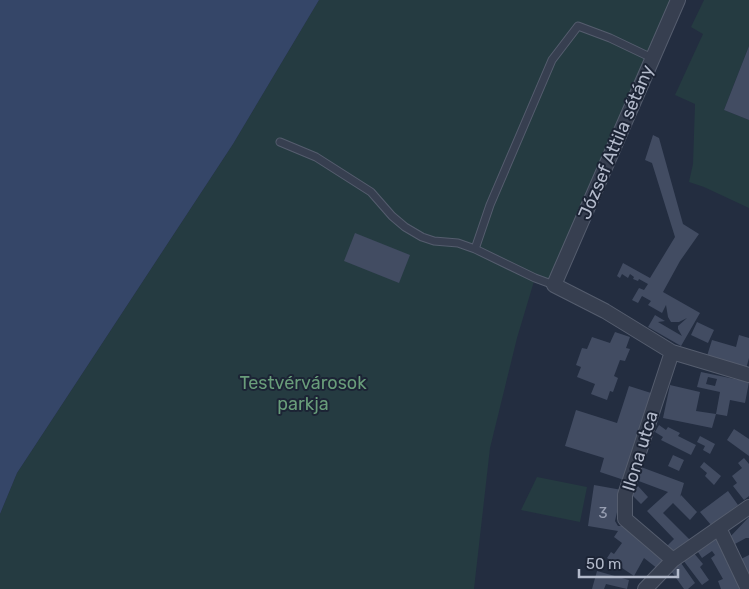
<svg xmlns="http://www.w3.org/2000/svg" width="749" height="589" viewBox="0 0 749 589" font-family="Rubik,sans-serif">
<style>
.green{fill:#253b41}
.water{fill:#354668}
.building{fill:#424c62;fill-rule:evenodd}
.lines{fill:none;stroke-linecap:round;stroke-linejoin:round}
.service-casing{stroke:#555d6e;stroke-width:9}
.minor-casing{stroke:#555d6e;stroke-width:16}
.service{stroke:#373f50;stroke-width:7}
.minor{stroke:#373f50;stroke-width:14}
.labels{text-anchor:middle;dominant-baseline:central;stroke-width:4;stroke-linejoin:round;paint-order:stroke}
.number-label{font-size:15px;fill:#979eb1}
.street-label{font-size:18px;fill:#b3bacb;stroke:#1c2435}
.park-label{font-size:18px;fill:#699d7a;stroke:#1c2435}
</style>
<rect width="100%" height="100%" fill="#232d40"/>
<path class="green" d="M319 0H678L554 285 535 278 517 338 490 448 474 589H0V514L17 473 233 144Z
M704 0H749V46L724 110 749 120V208L704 187 689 182 693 164 695 104 675 95 703 34 691 27Z
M537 477 587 487 580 522 521 510Z"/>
<path class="water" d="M0 0H319L233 144 17 473 0 514Z"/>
<path class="building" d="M749 46V120L724 110Z
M653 135 659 138 683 224 699 234 680 261 663 292 700 313 681 346 648 327 655 315 665 321 658 322 682 336 678 329V326L687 318 679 322H671L668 317 666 305 662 313 648 305 651 301 642 296 638 303 632 300 639 288 644 290 648 284 639 279 638 281 633 279 634 277 630 274 628 278 622 274 620 278 617 276 623 263 650 278 675 237 652 163 645 160Z
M355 233 410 255 399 283 344 261Z
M697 322 714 330 708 343 691 335Z
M615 332 630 337 626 348 630 349 625 361 620 360 614 376 618 378 613 392 610 391 607 400 591 394 595 384 577 377 581 367 576 365 582 348 587 349 592 337 610 343Z
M739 335 749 338V358L746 369 707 356 712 340 736 347Z
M701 372 749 382 745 403 730 400 727 416 716 414 720 392 697 387ZM708 377 717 379 715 386 706 384Z
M670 385 700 392 696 411 716 414 712 428 663 418Z
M629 386 651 393 624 480 600 472 604 458 565 446 576 410 617 423Z
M659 425 666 430 668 427 680 433 678 436 696 445 691 455 661 440 663 437 655 432Z
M734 429 749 439V456L727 440Z
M700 436 715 444 710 454 703 450 705 446 697 442Z
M673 455 684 460 679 471 668 466Z
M744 458 749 464V496L744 500 733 486 737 483 732 476 742 468 738 463Z
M704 462 721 476 714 485 705 476 707 473 700 467Z
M641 467 684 483 680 497 681 495 697 512 690 520 673 503 663 513 690 540 674 553 666 547 674 539 647 511 668 492 636 480Z
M594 485 622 490 615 521 618 526H622L666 559 658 569 644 558 634 576 607 558 611 552 614 554 622 543 614 537 618 531 588 526Z
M638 486 648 497 641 504 630 493Z
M728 491 738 505 711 525 700 512Z
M749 517V538H746L733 545 729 538Z
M715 535 746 589H721L718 581 723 579 711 558 715 555 712 551 702 558 696 549Z
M693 552 703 564 700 567 709 580 702 585 683 560Z
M749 555V575L741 559Z
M681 563 695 583 688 589H684L671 571Z
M597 571 629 580 627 589 606 584 604 589H592Z"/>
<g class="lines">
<g class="service-casing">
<path id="service" d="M280 142 316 157 371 192 392 216 405 227 422 237 434 241 458 243 475 249
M554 285 535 278 475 249 490 205 552 60 578 26 610 38 652 58"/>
</g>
<g class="minor-casing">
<path id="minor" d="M678 0 554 285 605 311 672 352 749 375
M672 352 625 495V519L673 560
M719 528 748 589
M645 589 673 560 749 507"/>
</g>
<use href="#service" class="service"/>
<use href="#minor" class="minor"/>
</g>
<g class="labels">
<g class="number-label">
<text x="603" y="513">3</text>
</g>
<g class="street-label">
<text transform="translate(616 142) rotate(-67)">József Attila sétány</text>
<text transform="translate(640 451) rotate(-73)">Ilona utca</text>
</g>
<g class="park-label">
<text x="303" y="383">Testvérvárosok<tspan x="303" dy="21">parkja</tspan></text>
</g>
</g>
<path d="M579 569v8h99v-8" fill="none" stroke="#b3bacb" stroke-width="2.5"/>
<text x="586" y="569" font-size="15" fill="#b3bacb" stroke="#1c2435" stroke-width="4" paint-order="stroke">50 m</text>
</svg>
